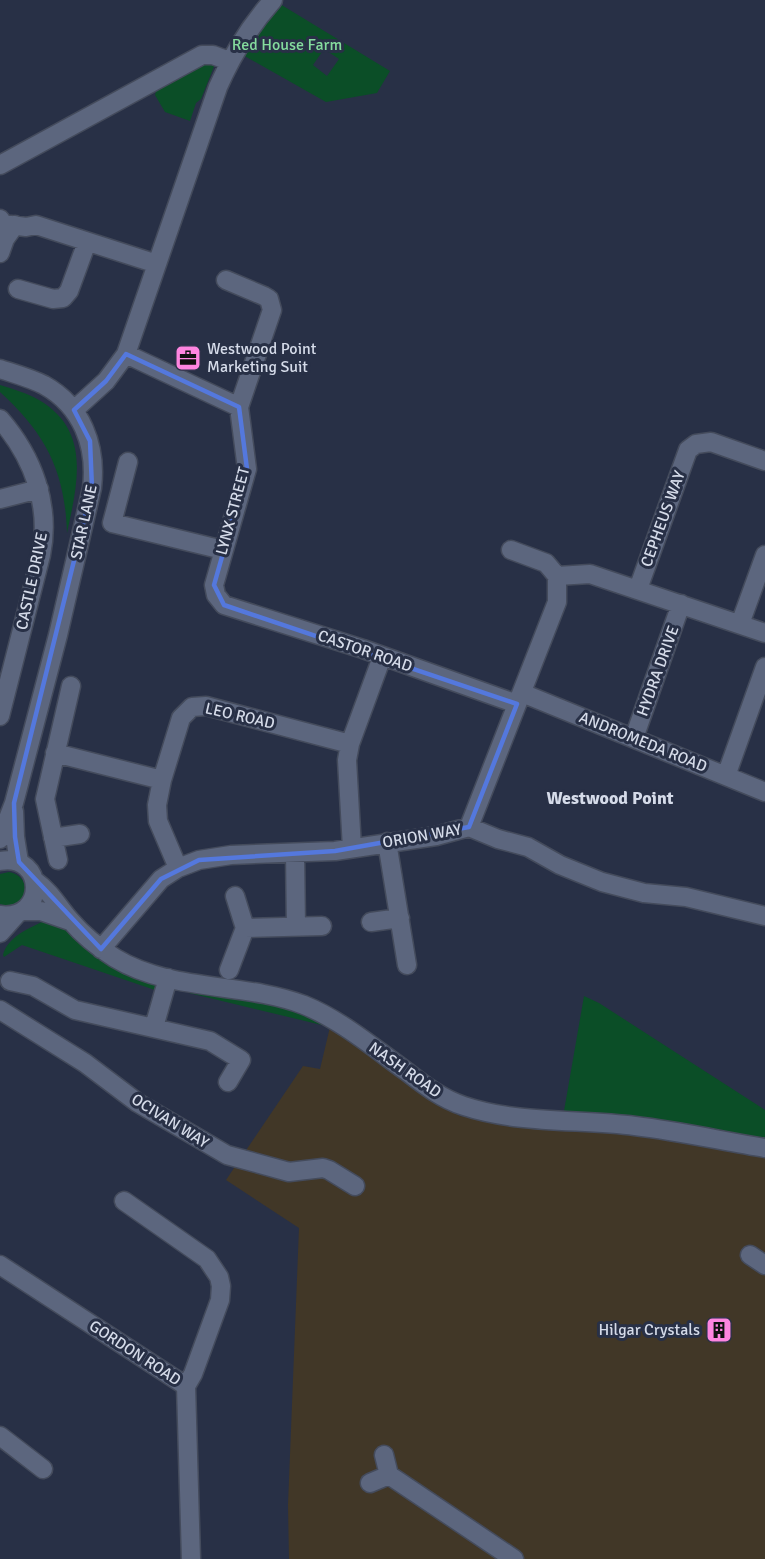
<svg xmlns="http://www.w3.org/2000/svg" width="765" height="1559" viewBox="0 0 765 1559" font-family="Signika,sans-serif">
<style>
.industrial{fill:#413727}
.green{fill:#0b4e27;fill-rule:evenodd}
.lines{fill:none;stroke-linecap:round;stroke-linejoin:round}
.minor-casing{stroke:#444b5c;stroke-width:21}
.minor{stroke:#5c667e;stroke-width:18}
.marked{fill:none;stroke:#5478dd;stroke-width:4.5;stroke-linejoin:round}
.labels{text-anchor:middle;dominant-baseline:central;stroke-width:6;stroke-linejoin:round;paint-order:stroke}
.park-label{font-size:16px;fill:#85dc9e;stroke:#283046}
.poi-label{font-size:16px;fill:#d5dbe9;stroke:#283046;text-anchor:start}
.street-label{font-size:16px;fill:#d5dbe9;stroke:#283046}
.neighbourhood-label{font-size:18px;font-weight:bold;fill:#d5dbe9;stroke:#283046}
</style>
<rect width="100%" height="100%" fill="#283046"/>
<path class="industrial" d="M330 1027 460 1116 545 1126 661 1135 765 1153V1559H289L288 1505 299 1228 226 1180 303 1066 320 1069Z"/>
<path class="green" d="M280 4 390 71 377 93 326 102 241 54ZM324 49 339 59 327 76 313 65Z
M200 61 215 64 201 99 196 103 190 121 165 112 155 95 158 85Z
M0 385C13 389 27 393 39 400 92 431 77 485 67 533 65 471 46 434 0 392Z
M9 872C36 877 26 913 0 904V874Z
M42 922C68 924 130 968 156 983L155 990 22 945 4 957 3 955C7 938 27 929 42 922Z
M190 987 285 1005 330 1027 189 993Z
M584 996 599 1003 765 1110V1140L677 1124 564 1111Z"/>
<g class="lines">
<g class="minor-casing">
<path id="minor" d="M0 165 202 55H213L229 61
M0 219 3 224 26 227 36 225 157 264
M0 253 5 239 15 225
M226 280 264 296 269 299 272 310 239 407 247 469 214 585 216 595 224 605 363 649 517 704
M18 289 53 299 63 298 69 291 87 242
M126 354 239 407
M0 369C15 374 30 378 44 385 82 406 97 446 92 488L58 635 14 803 0 839
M74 410 106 381 126 354 218 87C232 55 250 26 273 0
M0 419C33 457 51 505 41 555L0 716
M128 462 112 523 223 550
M0 499 39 489
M557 576 590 574 765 633
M638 589 688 450 696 444 711 442 765 461
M740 624 765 555
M522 693 765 792
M634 738 681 604
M55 753 162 780
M726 776 765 667
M14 811 15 837 19 862
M469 827 557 602V576L546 563 511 550
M53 838 80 834
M387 842 407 965
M352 848 347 760 350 744 382 657
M295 853 296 927
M58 860 45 799 71 686
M0 861C46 853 47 921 0 915
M178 868 158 821 157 805 162 780 181 718 192 707 206 706 350 744
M34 880C53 894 56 904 70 920 82 934 99 948 115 958 171 992 244 982 304 1005 341 1020 374 1048 406 1071 424 1085 442 1099 464 1106 518 1124 579 1119 635 1126 679 1131 722 1141 765 1148
M24 911H41L70 921
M371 922 400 918
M245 928 322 926
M0 933 17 914
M101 949 161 879 178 868 199 860 231 855 335 851 436 836 469 827 498 839 528 847 560 865 602 882 644 893 686 897 765 916
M229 970 245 928 235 896
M10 981 33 986 75 1010 210 1041 241 1060 228 1082
M0 1010 85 1063 138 1103 227 1155 289 1172 323 1168 329 1170 355 1186
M154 1027 168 978
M124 1201 207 1259 219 1277 221 1286 220 1300 193 1374 186 1386
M750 1255 765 1265
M0 1265 186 1386 191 1559
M0 1436 43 1469
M389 1475 514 1559
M370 1483 389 1475 384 1455"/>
</g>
<use href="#minor" class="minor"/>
</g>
<path class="marked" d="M126 354 239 407 247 469 214 585 224 605 517 704 469 827 335 851 199 860 161 879 101 949 19 862 15 837 14 803 92 488 90 441 74 410 106 381Z"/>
<defs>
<g id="office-square" transform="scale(1.35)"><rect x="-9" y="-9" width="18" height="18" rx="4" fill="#fe85e0" stroke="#283046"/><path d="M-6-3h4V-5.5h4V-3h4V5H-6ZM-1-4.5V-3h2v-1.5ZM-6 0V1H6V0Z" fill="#111"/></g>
<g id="building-square" transform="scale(1.35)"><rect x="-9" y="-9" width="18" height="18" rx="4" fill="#fe85e0" stroke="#283046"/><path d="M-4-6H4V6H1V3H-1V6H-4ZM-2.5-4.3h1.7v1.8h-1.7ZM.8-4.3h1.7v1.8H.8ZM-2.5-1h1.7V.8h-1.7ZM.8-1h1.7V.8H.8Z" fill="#111"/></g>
</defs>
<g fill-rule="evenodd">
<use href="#office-square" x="188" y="358"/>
<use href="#building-square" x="719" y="1330"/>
</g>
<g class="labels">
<g class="park-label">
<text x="287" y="45">Red House Farm</text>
</g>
<g class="poi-label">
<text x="207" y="349">Westwood Point<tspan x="207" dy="18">Marketing Suit</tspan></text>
<text x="700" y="1330" text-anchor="end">Hilgar Crystals</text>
</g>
<g class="street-label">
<text transform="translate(233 511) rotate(-75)">LYNX STREET</text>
<text transform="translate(663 519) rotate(-70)">CEPHEUS WAY</text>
<text transform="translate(84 522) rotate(-78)">STAR LANE</text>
<text transform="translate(32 581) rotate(-78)">CASTLE DRIVE</text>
<text transform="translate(365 651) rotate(19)">CASTOR ROAD</text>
<text transform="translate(658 671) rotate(-70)">HYDRA DRIVE</text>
<text transform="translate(240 716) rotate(13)">LEO ROAD</text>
<text transform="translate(643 742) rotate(22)">ANDROMEDA ROAD</text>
<text transform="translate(422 836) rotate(-10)">ORION WAY</text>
<text transform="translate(405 1070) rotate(35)">NASH ROAD</text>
<text transform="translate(170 1121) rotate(32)">OCIVAN WAY</text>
<text transform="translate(135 1353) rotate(33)">GORDON ROAD</text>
</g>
<g class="neighbourhood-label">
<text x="610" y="798">Westwood Point</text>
</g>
</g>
</svg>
